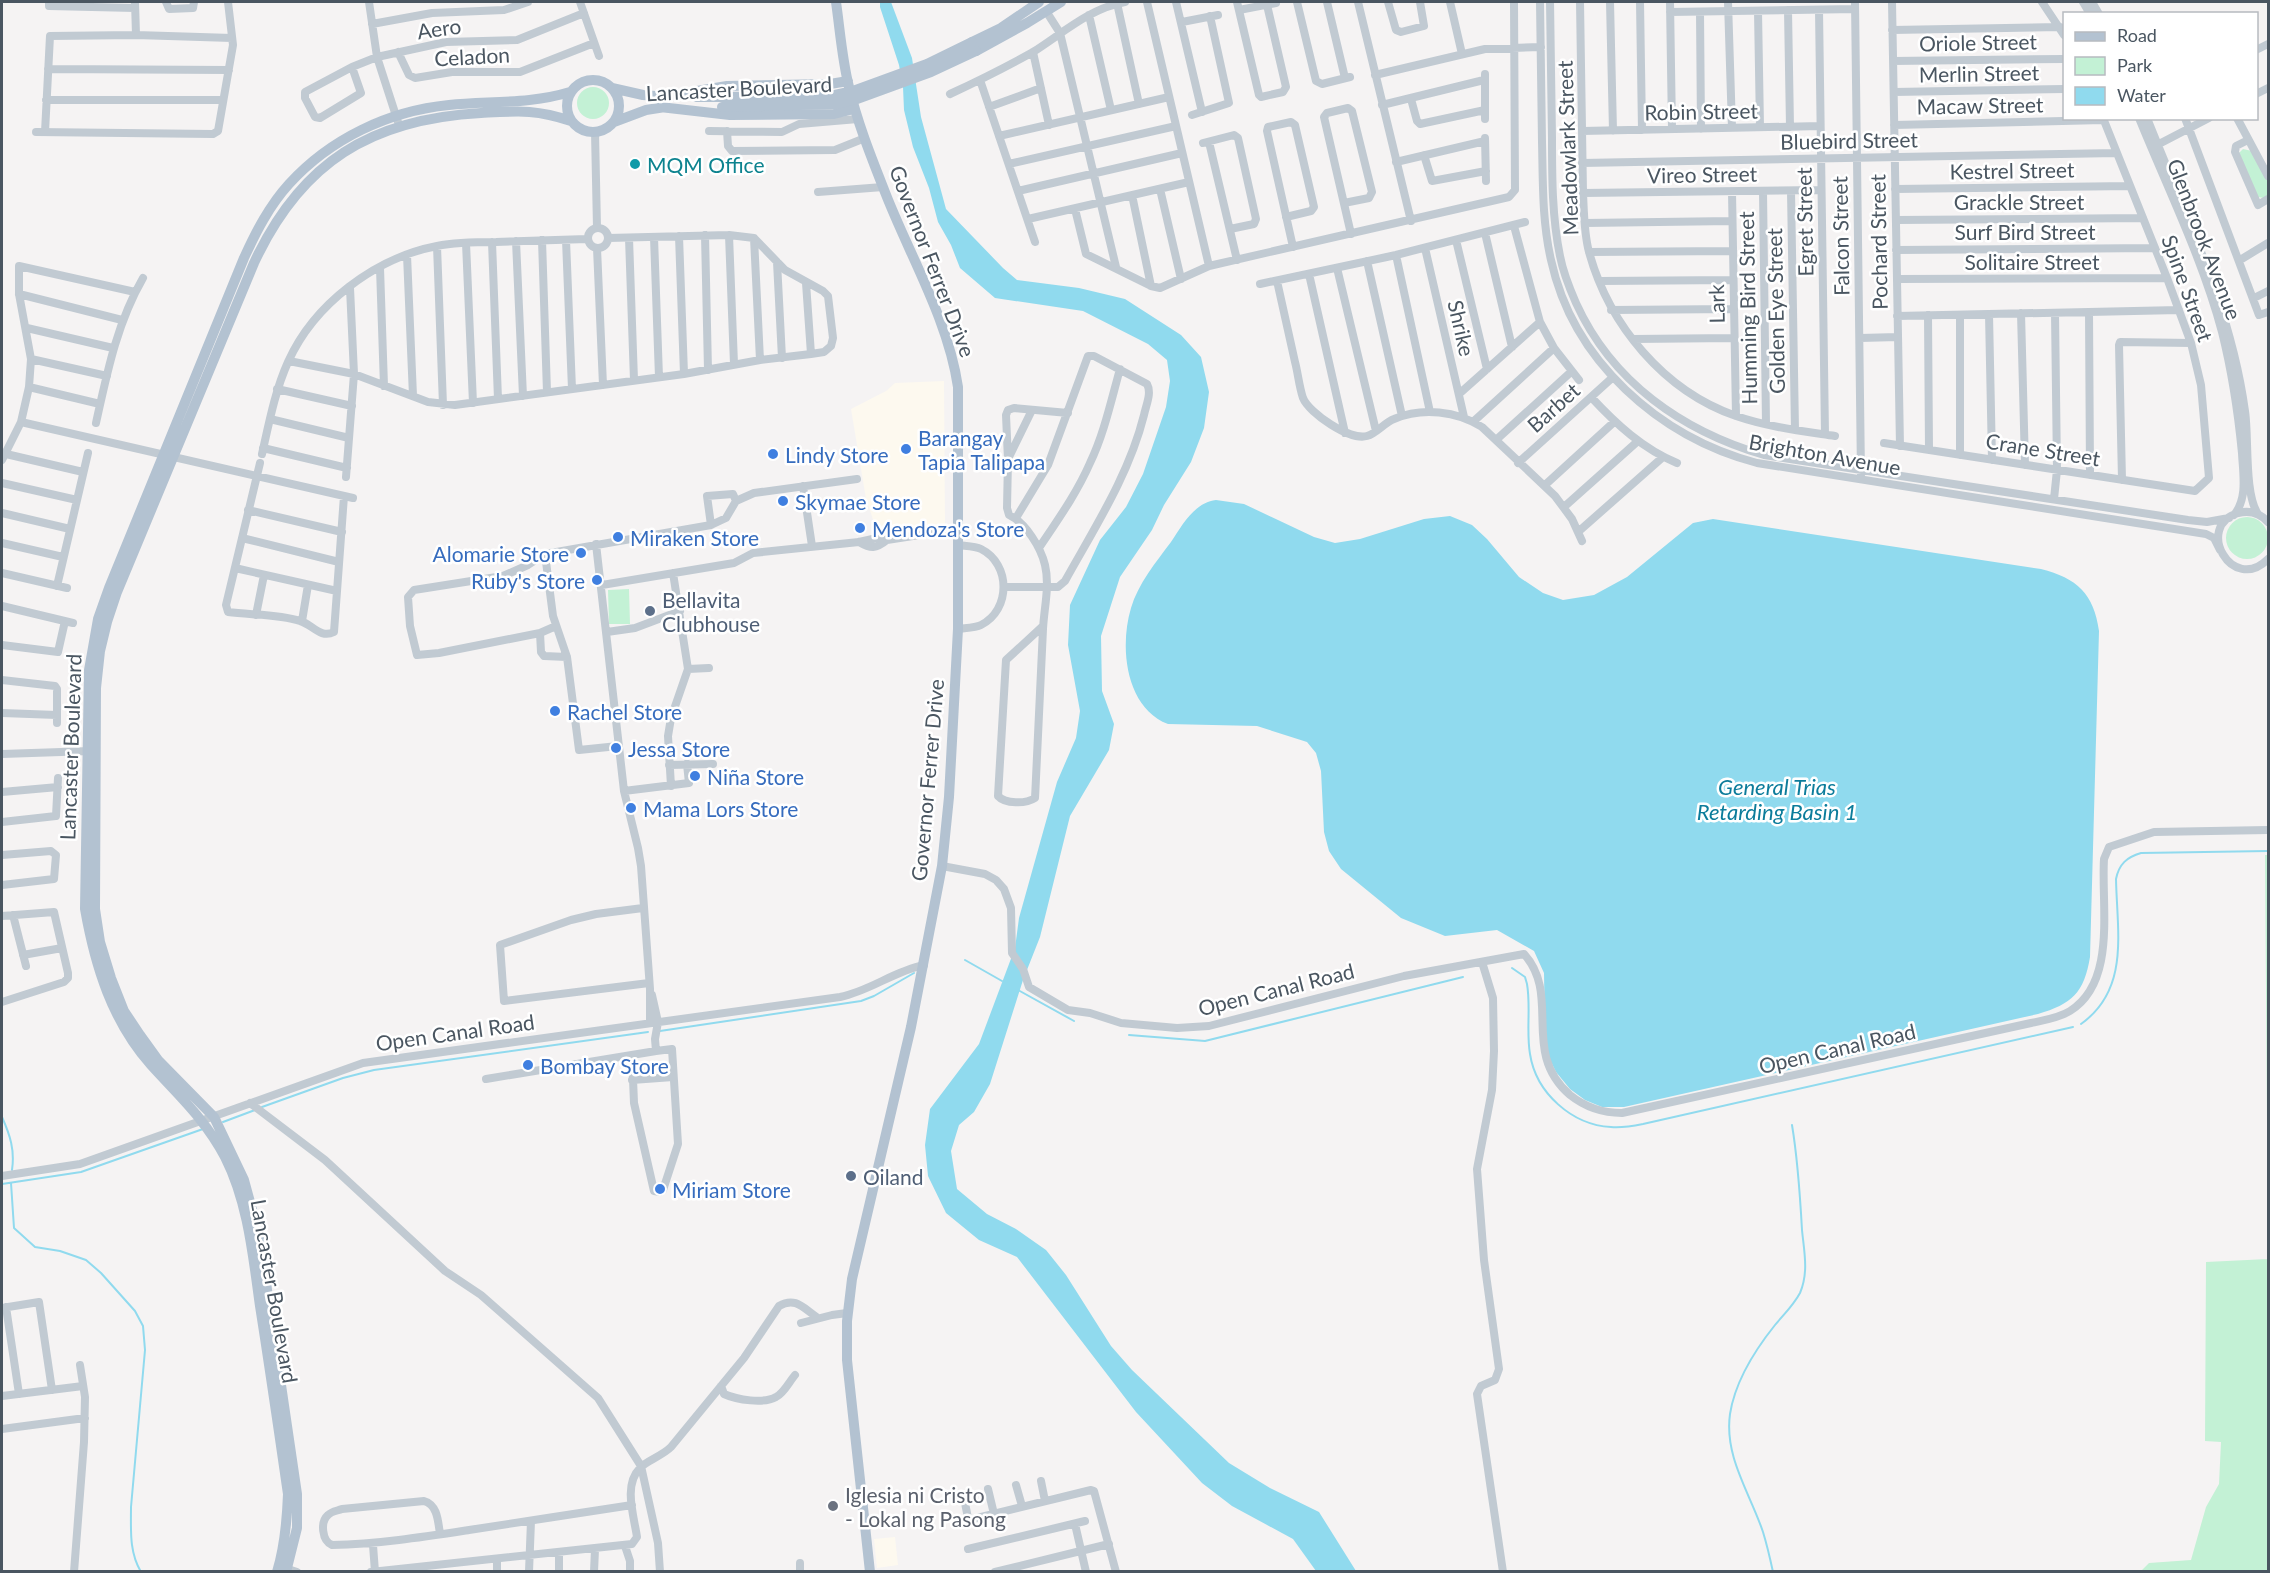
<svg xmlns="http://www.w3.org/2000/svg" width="2270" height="1573" viewBox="0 0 2270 1573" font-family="Lato,sans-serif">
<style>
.commercial{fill:#fdf9ef}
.green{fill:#c3f1d5}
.water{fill:#90daee}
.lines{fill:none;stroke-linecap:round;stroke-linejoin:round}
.stream{stroke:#90daee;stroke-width:2}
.minor{stroke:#c1cad2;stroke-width:8}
.major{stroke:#b3c2d1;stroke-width:10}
.major-bridge{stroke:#b3c2d1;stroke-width:10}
.culture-dot{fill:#0f9aa8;stroke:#fff;stroke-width:2}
.shop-dot{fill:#3f7fe0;stroke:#fff;stroke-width:2}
.service-dot{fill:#5c6f8a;stroke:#fff;stroke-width:2}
.worship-dot{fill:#6b7280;stroke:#fff;stroke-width:2}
.labels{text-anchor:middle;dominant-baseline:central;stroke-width:5;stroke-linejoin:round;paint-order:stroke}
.street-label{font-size:21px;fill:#4a5661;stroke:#fff}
.culture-label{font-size:21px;fill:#0d838f;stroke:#fff;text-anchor:start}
.shop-label{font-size:21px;fill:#366cbe;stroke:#fff;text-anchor:start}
.service-label{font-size:21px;fill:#4e5e75;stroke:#fff;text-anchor:start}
.worship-label{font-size:21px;fill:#5b616d;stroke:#fff;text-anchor:start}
.water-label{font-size:22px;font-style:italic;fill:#0c7c9b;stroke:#fff}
</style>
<rect width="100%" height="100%" fill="#f5f3f3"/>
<path class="commercial" d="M944 381 945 524 878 534 866 499 851 409 886 391 895 383Z
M895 1537 898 1565 877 1568 874 1539Z"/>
<path class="green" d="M577 103a16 16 0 1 1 32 0a16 16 0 1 1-32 0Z
M2243 149 2252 151 2268 182V196L2264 198 2258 197 2239 153Z
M2226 538a21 21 0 1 1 42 0a21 21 0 1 1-42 0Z
M629 589 630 624H609L608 590Z
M2265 855H2268V1571H2120L2142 1570 2149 1563 2191 1560 2206 1507 2219 1484 2221 1442 2205 1441 2206 1262 2268 1259Z"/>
<path class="water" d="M880 2H891L912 58 921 117 946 209 1003 268 1017 280 1079 288 1125 299 1181 335 1201 357 1209 392 1204 428 1191 462 1164 505 1152 530 1120 577 1101 636 1102 691 1114 724 1109 750 1070 816 1040 937 1023 980 990 1084 974 1112 959 1125 951 1151 957 1189 987 1214 1016 1229 1046 1250 1066 1275 1111 1346 1132 1370 1229 1463 1270 1488 1319 1512 1356 1571H1316L1293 1539 1232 1506 1202 1483 1136 1412 1017 1257 979 1240 946 1213 928 1176 925 1145 930 1109 979 1044 1015 948 1019 918 1057 782 1076 738 1080 711 1068 645 1070 605 1100 540 1126 507 1143 474 1166 407 1170 381 1167 360 1148 344 1083 311 995 298 960 268 951 245 938 222 929 188 913 147 904 110 903 87 899 65 880 7Z
M1216 500 1244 504 1314 537 1335 543 1360 539 1424 519 1450 516 1472 525 1487 539 1519 577 1543 593 1563 600 1594 595 1627 577 1693 523 1713 519 2041 569C2077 578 2094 594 2099 631L2090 957C2084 993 2072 1004 2038 1014L1624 1107H1602L1585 1100 1570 1089 1556 1072 1547 1054 1545 1032 1544 973 1534 951 1497 930 1445 936 1401 918 1341 869 1329 851 1324 832 1321 771 1316 753 1307 742 1257 726 1168 724C1126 708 1119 648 1131 608 1138 584 1156 562 1171 542 1183 524 1194 503 1216 500Z"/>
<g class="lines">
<path class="stream" d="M965 960 1002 981
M1512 968 1525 977 1527 984C1531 1007 1526 1031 1530 1054 1536 1093 1572 1125 1611 1127 1622 1128 1633 1126 1643 1124L2073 1027
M1018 990 1074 1021
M2081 1024C2130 989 2117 932 2116 879 2119 864 2127 857 2141 853L2268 851
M660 1031 861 1001 874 996 914 973
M1129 1035 1205 1041 1463 977
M262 1107 343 1078 374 1070 648 1032
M2 1117C10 1135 15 1150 12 1170
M223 1122 255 1110
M11 1183 14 1228 35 1247 60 1251 86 1260 101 1273 135 1311 143 1326 145 1350 131 1507C131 1530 129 1552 141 1572
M2 1184 81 1172 203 1129
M1773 1572C1770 1558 1767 1545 1763 1532 1750 1493 1724 1457 1730 1414 1735 1382 1755 1350 1775 1325 1784 1314 1793 1306 1800 1293 1809 1272 1804 1251 1802 1230 1800 1194 1798 1161 1792 1125"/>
<path class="minor" d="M49 2V6L135 8
M135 2 136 35
M166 2 169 9 193 8 194 2
M369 2 377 57 398 122
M580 2 599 56
M1147 2 1209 266
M1176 2 1202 112
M1237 2 1259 95 1261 97 1283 92 1286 87 1267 5
M1297 2 1316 81 1322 84 1350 77
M1327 2 1345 78
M1358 2 1411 221
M1388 2 1396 30 1401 32 1424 26 1420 2
M1450 2 1462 54
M1540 2C1541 48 1541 95 1542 142 1543 182 1542 221 1551 260 1573 361 1659 437 1757 463L2206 534 2214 538 2220 550
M1550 2C1551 47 1551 92 1552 138 1552 177 1552 217 1560 256 1563 272 1569 287 1576 303 1612 382 1682 431 1764 455L2188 520 2207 522 2229 518
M1580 2 1583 193C1584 213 1584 234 1589 252 1609 325 1664 391 1736 416 1768 427 1802 431 1835 436
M1610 2 1613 131
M1640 2 1642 130
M1670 2 1672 129
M1728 2 1732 128
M1855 2 1861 475
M1892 2 1900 446
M2042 2 2064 35
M2083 2 2090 14
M2092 2 2099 14
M1117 3 1139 104
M1239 10 1276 3
M1788 10 1790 127
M1819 10 1825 434
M1046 11 1060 33 1116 267
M1758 11 1760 127
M1670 12 1855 9
M1700 12 1701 129
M1089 15 1111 110
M1182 22 1218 15
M372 24 432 13 504 10 528 2
M1892 30 2060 27
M2256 50 2268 44
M398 52 409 75 415 78 452 72H520L594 43
M1033 52 1049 125
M1893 61 2064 59
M352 67 361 93 320 118 315 117 305 98V92L352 67 377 57 446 42 517 40 584 13
M48 69 229 70
M1485 74V119
M1375 75 1485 49 1541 47
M980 80 1035 242
M1894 92 2064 89
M950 94C978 81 1006 67 1033 52 1063 33 1090 8 1125 2
M2256 94 2268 88
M1411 99 1417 121 1420 124 1485 110
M46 100H223
M1382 105 1484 80
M989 107 1041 88
M1192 115 1229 103 1210 16
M2139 118C2167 187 2203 260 2222 332 2232 372 2238 412 2242 453 2243 474 2248 498 2234 515
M2147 118C2185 214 2231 308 2245 411 2249 437 2244 494 2258 514
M2185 118 2259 315 2268 312
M2237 118 2268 176
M1894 125 2103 120
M709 131 782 132 799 124 858 119
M727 131 728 146 732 151 835 150 865 138
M1582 131 1820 126
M36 132 213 134 218 131 233 45 228 2
M45 132 50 36 136 35 232 38
M595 132 597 228
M999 136 1169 97
M1485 138 1486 181
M2248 140 2236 146 2235 152 2258 205 2268 199
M1209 142 1237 260
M1203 143 1234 135 1238 138 1256 219 1254 224 1230 229
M2157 145 2209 118
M1424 155 1432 181 1486 171
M1396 162 1485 141
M1582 163 2117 153
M1009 164 1176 126
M1160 189 1181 279
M1895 189 2130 186
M1018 191 1182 153
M1763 191 1766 424
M1791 191 1795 430
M818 192 883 187
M1732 192 1736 416
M1583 193 1821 190
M1132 195 1151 286
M1344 203 1369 198 1372 192 1352 111 1348 108 1327 113 1324 117 1351 234
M1075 209 1086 254 1151 286 1160 288 1209 266 1509 197 1515 190 1514 2
M1286 217 1311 211 1314 207 1295 125 1291 122 1268 127 1267 131 1293 247
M1028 219 1189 182
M1896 220 2143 218
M1585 223 1732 221
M1514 226 1540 322 1554 348 1579 380
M588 238a10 10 0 1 1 20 0a10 10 0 1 1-20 0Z
M1485 233 1512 347
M705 235 708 370
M729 235 734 364
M679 236 684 374
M654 237 659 377
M629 238 634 380
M754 238 760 360
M542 240 547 392
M566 240 572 389
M1456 240 1487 369
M516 241 523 396
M492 242 498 399
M466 243 473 403
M437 246 443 405
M597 248 603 385
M1425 248 1464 417
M1896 250 2155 248
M1589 252 1733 251
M407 255 413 396
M1396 255 1430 412
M2240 260 2268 243
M1367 261 1402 416
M777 262 782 358
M380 268 384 386
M1337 268 1376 431
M1309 274 1345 433
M1897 279 2167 278
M1277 281C1283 308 1289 335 1295 362 1298 373 1299 386 1303 398 1309 413 1350 441 1367 436 1377 433 1384 423 1394 419 1422 407 1457 411 1482 427L1555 496 1572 519 1582 541
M1600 281 1733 280
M806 283 811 354
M1260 284 1396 255 1525 222
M19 294 122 320
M2254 298 2268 291
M1611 310 1734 309
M2089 312 2090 475
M2021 313 2025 465
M1989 314 1992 460
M1928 315 1929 450
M1960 315V455
M1897 316 2179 310
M27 328 113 348
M1860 338 1898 337
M1633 339 1734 338
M31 359 107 376
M289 361 354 374 428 402 455 405 684 374 760 360 811 354 824 352 831 346 833 338 828 296 823 291 785 270 754 238 729 235 608 238
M29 387 100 404
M277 389 352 406
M1459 394 1540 322
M1591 397C1616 424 1643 449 1677 463
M270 419 349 438
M1474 421 1554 348
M21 422 353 498
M96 423C107 373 117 323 143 278
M1496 440 1572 371
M1884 443 2195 491 2209 478 2201 385 2191 343 2167 278 2103 118
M263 448 347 468
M6 454 83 472
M262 454C269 423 275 391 288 362 314 304 375 258 437 246 456 242 477 242 496 242 527 241 557 240 587 239
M1009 457 1032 410
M2 460 21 422 29 387 31 359 19 294V266L135 292
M260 463 226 605 228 612C251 615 278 614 300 621 312 624 320 639 334 632L344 496
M1518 463 1612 378
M346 477 354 374 350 288
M2122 480 2119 345 2120 342 2191 343
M2 483 77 500
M1545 485 1614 422
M803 486 812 546
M2054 499 2057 470 2055 313
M1564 507 1638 441
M248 510 342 532
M2 513 70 529
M2268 522C2260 513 2250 510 2238 513 2194 526 2232 595 2268 559
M711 525 707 496 733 494 736 501
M1578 532 1663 457
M242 538 339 562
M859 542C871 549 876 549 887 540
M2 543 63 557
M596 544 624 791 638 848 641 866 650 989V1023
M958 545C964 546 975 546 981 549 1011 564 1011 610 981 625 975 628 964 628 958 629
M1039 548C1057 521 1077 493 1090 463 1104 434 1111 401 1120 369
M545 554 553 616 567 657 579 750 618 746
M235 568 337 591
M2 573 67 588
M602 585 734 563 753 553 859 542 877 538 887 540 958 529
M57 586 88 453
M1005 587H1058L1065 581C1095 527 1129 475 1144 415 1146 405 1152 393 1147 384L1094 356H1088L1048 465 1016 518
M2 606 73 623
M256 615 264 575
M302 621 308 585
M556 626 540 633 439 653 417 655 410 626 408 597 414 590 503 576 528 565 545 554 711 525 726 518 736 501 754 493 857 479
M1043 626 1006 660 998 796C1005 804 1026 804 1035 798 1038 742 1040 686 1043 629 1044 608 1050 586 1045 565 1041 548 1026 523 1009 515L1007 508 1008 460 1006 415 1008 410 1014 408 1068 413
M607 632 635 628 680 611
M540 633 541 652 544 656 567 657
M2 645 58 652 65 621
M688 669 709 668
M2 680 55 686 57 689V723
M2 713 57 715
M2 754 91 751
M669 765 713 764
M671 786 668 736 671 718 688 669 673 573
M624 791 689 783 687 764
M2 792 58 787
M2 822 56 816 58 778
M2 855 51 851 56 855 54 879 2 885
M942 866 985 874 996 880 1004 889 1011 908 1012 953 1023 969 1029 987 1068 1010 1090 1013 1121 1023 1177 1028 1209 1026 1404 976 1524 954C1562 996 1520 1052 1570 1095 1585 1107 1603 1113 1622 1113L2031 1023C2044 1020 2059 1018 2070 1011 2117 982 2101 906 2104 859L2109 847 2154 832 2268 830
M643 908 596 914 571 920 500 945 504 1001 649 983
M13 915 26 966
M2 916 54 912 68 973V978L64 982 2 1002
M23 955 62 948
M1482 962 1493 998 1494 1051 1492 1090 1477 1169 1484 1260 1499 1369 1495 1380 1481 1386 1477 1394 1503 1572
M652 995 658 1022 655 1039 656 1051
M486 1079 656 1051 672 1049 678 1144 663 1190 660 1192 654 1191 634 1103 632 1055
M632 1080 673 1077
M250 1103 325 1160 445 1271 481 1295 598 1398 641 1466 658 1543 660 1572
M2 1176 80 1164 363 1063 840 997C870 991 894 971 924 965
M6 1307 19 1394
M2 1308 39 1302 52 1390
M801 1323 832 1315 847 1313
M721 1386 724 1394C737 1400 764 1404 776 1397 784 1393 789 1382 795 1375
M2 1396 83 1386
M2 1429 85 1418
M1041 1481 1045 1501
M1016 1485 1022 1506
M988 1489 994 1514
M964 1498 968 1518 973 1519 1091 1490 1094 1491 1116 1572
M1075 1524 1086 1572
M440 1534C438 1522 438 1505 424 1501L342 1509C337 1511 332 1511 328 1515 320 1522 322 1541 332 1545 378 1544 423 1537 469 1530 523 1522 578 1513 632 1505
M373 1545 375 1572
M625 1546 630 1561V1572
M968 1549 1085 1521
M800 1563V1572
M282 1567 297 1572
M74 1572 84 1442 85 1397 80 1365
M371 1572 632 1544 637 1537C634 1516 623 1485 640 1468 646 1461 662 1456 671 1447L744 1358 779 1306C796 1296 804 1309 818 1318
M497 1572V1559
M529 1572 531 1521
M559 1572V1553
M594 1572 595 1549
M995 1572 1109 1544"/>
<path class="major" d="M836 2C840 30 842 59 849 87 857 121 870 154 883 187 907 251 948 318 958 387V629L949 797 942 866 911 1027 852 1279 847 1321V1360L870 1572
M972 42 1001 28 1039 2
M976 51 1027 23 1061 2
M567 106a26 26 0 1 1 52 0a26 26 0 1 1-52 0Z
M612 88 643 95 668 97
M661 97 727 86 830 84 848 81
M696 97H722
M660 107 730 115 834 114 854 109
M614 122 646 110 665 107
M277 1572C285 1546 287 1521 288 1494 279 1432 270 1369 260 1306 253 1256 248 1202 225 1157 205 1119 179 1096 151 1065 112 1021 95 966 85 909L89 670 98 619 109 588 244 258C256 232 269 206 289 184 330 139 388 111 449 105 490 101 531 104 570 92
M286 1572 297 1528V1494L259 1235 244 1180 214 1117 158 1060 140 1035 124 1011 111 978 100 942 95 909 96 688 100 651 107 622 117 592 254 263C301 162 371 119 481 113 518 111 536 109 571 121"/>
<path class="major-bridge" d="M722 97 835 95 853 91 927 64 972 42
M722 107 837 104 857 99 931 72 976 51"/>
</g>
<circle class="culture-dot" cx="635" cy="164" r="6"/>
<g class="shop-dot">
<circle cx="906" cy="449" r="6"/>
<circle cx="773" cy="454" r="6"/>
<circle cx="783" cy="501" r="6"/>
<circle cx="860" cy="528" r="6"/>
<circle cx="618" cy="537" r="6"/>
<circle cx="581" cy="553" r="6"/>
<circle cx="597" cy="580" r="6"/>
<circle cx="555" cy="711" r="6"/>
<circle cx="616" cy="748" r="6"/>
<circle cx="695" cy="776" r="6"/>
<circle cx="631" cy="808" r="6"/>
<circle cx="528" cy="1065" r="6"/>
<circle cx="660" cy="1189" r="6"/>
</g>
<g class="service-dot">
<circle cx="650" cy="611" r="6"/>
<circle cx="851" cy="1176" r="6"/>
</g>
<circle class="worship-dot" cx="833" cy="1506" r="6"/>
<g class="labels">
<g class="street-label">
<text transform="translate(439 28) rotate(-8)">Aero</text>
<text transform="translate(1978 42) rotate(-1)">Oriole Street</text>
<text transform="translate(472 56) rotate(-3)">Celadon</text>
<text transform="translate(1979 73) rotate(-1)">Merlin Street</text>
<text transform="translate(739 88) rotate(-3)">Lancaster Boulevard</text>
<text transform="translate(1980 105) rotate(-1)">Macaw Street</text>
<text transform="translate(1701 111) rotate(-1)">Robin Street</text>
<text transform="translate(1849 140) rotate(-1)">Bluebird Street</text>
<text transform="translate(1567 148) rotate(-92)">Meadowlark Street</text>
<text transform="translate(2012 170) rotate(-1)">Kestrel Street</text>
<text transform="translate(1702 174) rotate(-1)">Vireo Street</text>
<text x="2019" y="201">Grackle Street</text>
<text transform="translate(1804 222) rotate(-91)">Egret Street</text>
<text x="2025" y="231">Surf Bird Street</text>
<text transform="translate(1840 236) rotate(-91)">Falcon Street</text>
<text transform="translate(2205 239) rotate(69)">Glenbrook Avenue</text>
<text transform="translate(1878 242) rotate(-91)">Pochard Street</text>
<text transform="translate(933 261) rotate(69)">Governor Ferrer Drive</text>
<text x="2032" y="261">Solitaire Street</text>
<text transform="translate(2188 288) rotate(70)">Spine Street</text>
<text transform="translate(1716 304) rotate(-91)">Lark</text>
<text transform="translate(1747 308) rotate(-91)">Humming Bird Street</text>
<text transform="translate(1775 311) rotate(-91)">Golden Eye Street</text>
<text transform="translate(1462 328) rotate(77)">Shrike</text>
<text transform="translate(1553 407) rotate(-42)">Barbet</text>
<text transform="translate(2043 449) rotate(9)">Crane Street</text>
<text transform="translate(1825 454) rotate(10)">Brighton Avenue</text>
<text transform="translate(70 747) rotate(-88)">Lancaster Boulevard</text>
<text transform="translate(927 780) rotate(-85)">Governor Ferrer Drive</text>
<text transform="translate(1276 989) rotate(-14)">Open Canal Road</text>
<text transform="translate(455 1032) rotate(-8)">Open Canal Road</text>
<text transform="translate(1837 1048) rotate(-13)">Open Canal Road</text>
<text transform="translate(275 1291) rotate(80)">Lancaster Boulevard</text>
</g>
<g class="culture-label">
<text x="647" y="164">MQM Office</text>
</g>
<g class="shop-label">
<text x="918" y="437">Barangay<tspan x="918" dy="24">Tapia Talipapa</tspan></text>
<text x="785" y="454">Lindy Store</text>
<text x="795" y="501">Skymae Store</text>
<text x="872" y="528">Mendoza's Store</text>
<text x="630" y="537">Miraken Store</text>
<text x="569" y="553" text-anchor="end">Alomarie Store</text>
<text x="585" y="580" text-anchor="end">Ruby's Store</text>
<text x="567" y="711">Rachel Store</text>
<text x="628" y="748">Jessa Store</text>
<text x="707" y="776">Niña Store</text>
<text x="643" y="808">Mama Lors Store</text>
<text x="540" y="1065">Bombay Store</text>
<text x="672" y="1189">Miriam Store</text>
</g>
<g class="service-label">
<text x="662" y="599">Bellavita<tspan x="662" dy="24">Clubhouse</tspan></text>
<text x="863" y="1176">Oiland</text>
</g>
<g class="worship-label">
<text x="845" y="1494">Iglesia ni Cristo<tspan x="845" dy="24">- Lokal ng Pasong</tspan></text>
</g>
<g class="water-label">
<text x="1777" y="786">General Trias<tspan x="1777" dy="25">Retarding Basin 1</tspan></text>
</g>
</g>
<rect width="2270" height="1573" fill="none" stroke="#4a5661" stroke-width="6"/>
<rect x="2063" y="12" width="195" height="108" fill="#ffffff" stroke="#b7bbc0" stroke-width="1.5"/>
<rect x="2075" y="32" width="30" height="9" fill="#b3c2d1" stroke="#b7bbc0" stroke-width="1.5"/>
<text x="2117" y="42" font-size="18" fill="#4a5661">Road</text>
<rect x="2075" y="57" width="30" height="18" fill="#c3f1d5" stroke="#b7bbc0" stroke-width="1.5"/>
<text x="2117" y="72" font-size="18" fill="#4a5661">Park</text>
<rect x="2075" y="87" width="30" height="18" fill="#90daee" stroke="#b7bbc0" stroke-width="1.5"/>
<text x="2117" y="102" font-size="18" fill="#4a5661">Water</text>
</svg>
